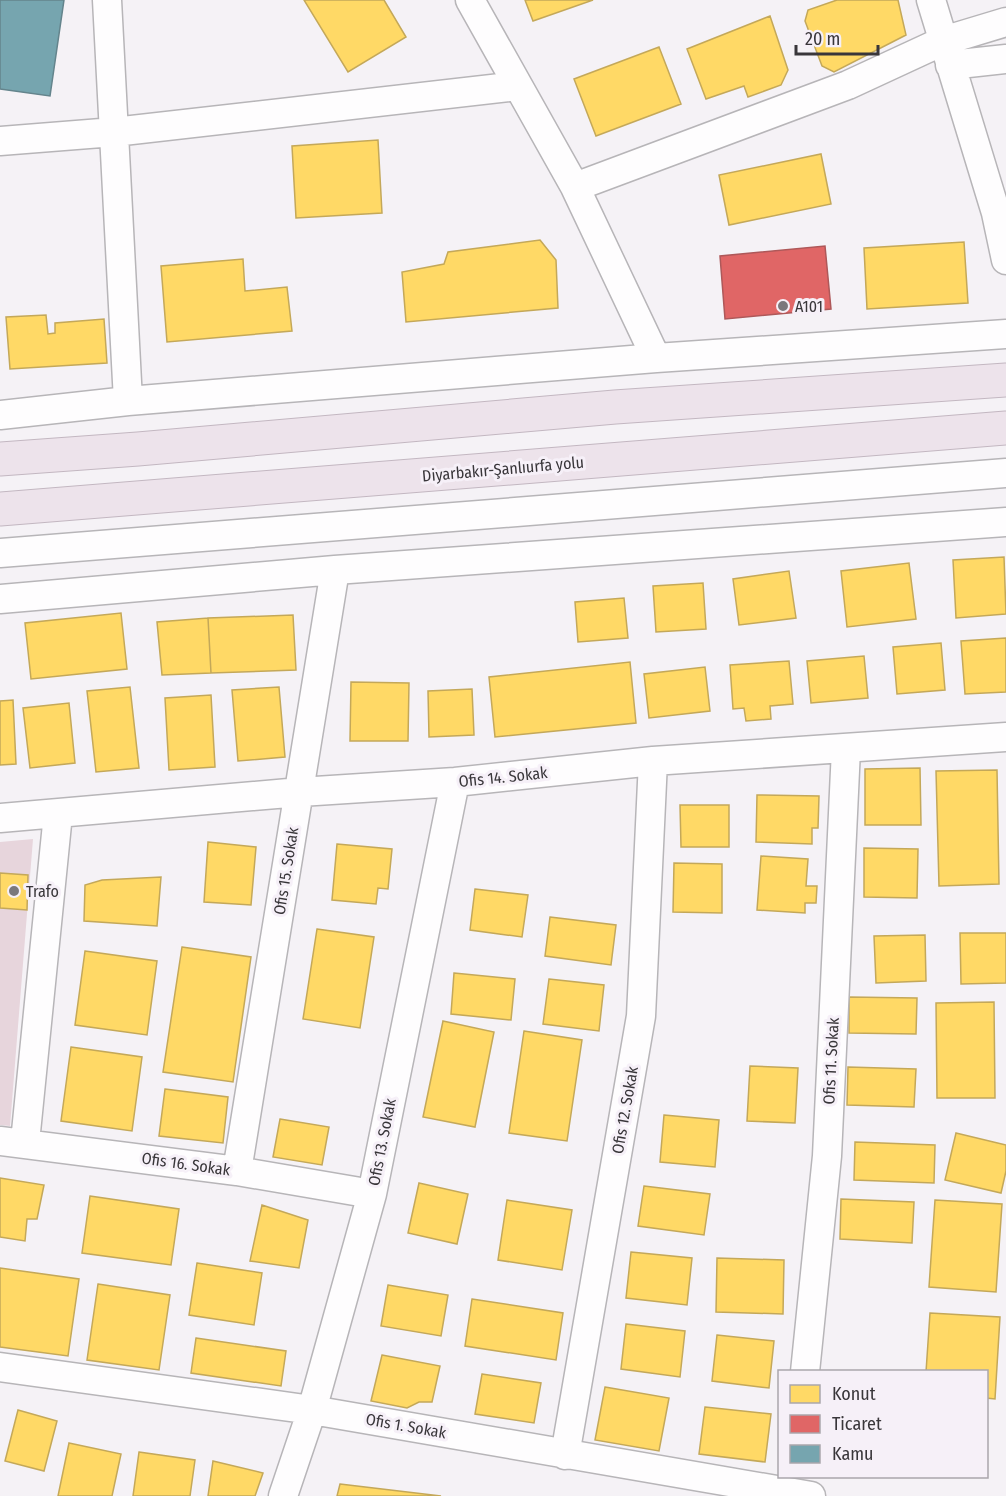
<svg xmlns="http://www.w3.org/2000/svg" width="1006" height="1496" viewBox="0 0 1006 1496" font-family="'Fira Sans Condensed',sans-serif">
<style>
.green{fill:#e7d5dc}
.homes{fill:#ffd966;stroke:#c4a859;stroke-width:1.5}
.shops{fill:#e06666;stroke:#ae5859;stroke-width:1.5}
.public{fill:#76a5af;stroke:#64848c;stroke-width:1.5}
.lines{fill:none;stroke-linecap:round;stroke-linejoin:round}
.minor-casing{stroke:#b7b5b8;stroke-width:31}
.highway-casing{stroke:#c3b7c1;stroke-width:35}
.minor{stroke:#fefdfe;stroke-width:28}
.highway{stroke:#ede3eb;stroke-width:33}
.poi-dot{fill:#7b787c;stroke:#f6f0f8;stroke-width:2}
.labels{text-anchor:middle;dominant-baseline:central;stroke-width:6;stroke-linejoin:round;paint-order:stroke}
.poi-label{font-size:16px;fill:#39363a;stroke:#f6f0f8;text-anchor:start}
.street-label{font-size:16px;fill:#39363a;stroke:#f6f0f8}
</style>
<rect width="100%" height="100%" fill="#f5f2f6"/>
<path class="green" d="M33 839 10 1126 0 1125V842Z"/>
<path class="homes" d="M304 0H384L406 37 348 72Z
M525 0H593L533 21Z
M837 0H898L906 35 834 72 822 66 805 21 808 10Z
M770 16 788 70 781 85 748 97 744 86 706 99 687 49Z
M659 47 681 104 596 136 574 79Z
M378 140 382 213 296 218 292 146Z
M821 154 831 204 729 225 719 175Z
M540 240 556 260 558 308 406 322 402 272 444 264 448 252Z
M964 242 968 303 867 309 864 248Z
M243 259 245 291 287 287 292 331 167 342 161 266Z
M46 315 48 334 55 333V323L104 319 107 363 10 369 6 317Z
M1004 557 1006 614 956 618 953 560Z
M909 563 916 619 847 627 841 571Z
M789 571 796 618 739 625 733 579Z
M703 583 706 629 656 632 653 586Z
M624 598 628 638 578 642 575 602Z
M121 613 127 669 31 679 25 623Z
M293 615 296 670 211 673 208 618Z
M208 618 211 673 162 675 157 622Z
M1006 638V692L965 694 961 641Z
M941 643 945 690 897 694 893 647Z
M864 656 868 698 811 703 807 661Z
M789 661 793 704 770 706 771 719 746 721 744 708 733 709 730 665Z
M630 662 636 723 495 737 489 677Z
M705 667 710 711 649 718 644 674Z
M351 682 409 683 408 741H350Z
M130 687 139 768 96 772 87 691Z
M279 687 285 757 238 761 232 690Z
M472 689 474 735 429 737 428 691Z
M211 695 215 767 169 770 165 698Z
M13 700 16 764 0 765V701Z
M69 703 75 763 30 768 23 708Z
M920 768 921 825H865V769Z
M997 770 999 884 939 886 936 771Z
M757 795 819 796 818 828H812V844L756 842Z
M680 805H729V847H681Z
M208 842 256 847 251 905 204 902Z
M337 844 392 849 388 889 378 888 376 904 332 900Z
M864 848 918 849 917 898 864 897Z
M761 856 808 859 806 886H817L816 903H805V913L757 910Z
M674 863 722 864V913L673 912Z
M0 873 28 875 27 910 0 908Z
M161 877 157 926 84 921 85 885 102 880Z
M475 889 528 895 522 937 470 930Z
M550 917 616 925 611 965 545 956Z
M317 929 374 937 360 1028 303 1019Z
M960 933H1006V983L961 984Z
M925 935 926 981 876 983 874 936Z
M182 947 251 957 233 1082 163 1072Z
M85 951 157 961 147 1035 75 1025Z
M454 973 515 979 511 1020 451 1014Z
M549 979 604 985 599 1031 543 1024Z
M849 997 917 998 916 1034 849 1033Z
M994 1002 995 1098H937L936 1003Z
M443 1021 494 1032 475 1127 423 1117Z
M524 1031 582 1040 567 1141 509 1133Z
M71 1047 142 1057 132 1131 61 1121Z
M750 1066 798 1068 795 1123 747 1121Z
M848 1067 916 1069 914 1107 847 1105Z
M165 1089 228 1097 223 1143 159 1136Z
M664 1115 719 1120 715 1167 660 1162Z
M280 1119 329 1127 322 1165 273 1157Z
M956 1133 1006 1145V1171L1001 1193 945 1180Z
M855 1142 935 1145 934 1183 854 1180Z
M0 1178 44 1185 37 1219H27L25 1241 0 1237Z
M419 1183 468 1194 457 1244 408 1233Z
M644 1186 710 1194 704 1235 638 1226Z
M90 1196 179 1209 171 1265 82 1253Z
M841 1199 914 1202 912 1243 840 1239Z
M507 1200 572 1210 562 1270 498 1260Z
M935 1200 1002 1204 996 1292 929 1287Z
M262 1205 308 1220 299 1268 250 1261Z
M631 1252 692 1258 687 1305 626 1298Z
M717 1258 784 1260 783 1314 716 1312Z
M197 1263 262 1273 254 1325 189 1315Z
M0 1268 79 1279 68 1356 0 1347Z
M98 1284 170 1295 159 1370 87 1360Z
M388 1285 448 1295 441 1336 381 1326Z
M472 1299 563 1313 556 1360 465 1346Z
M930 1313 1000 1317 995 1399 986 1398V1372H926Z
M626 1324 685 1331 680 1377 621 1369Z
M717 1335 774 1341 769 1388 712 1381Z
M196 1338 286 1351 281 1386 191 1373Z
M382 1355 440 1366 432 1402H419L407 1408 371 1401Z
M482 1374 541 1383 534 1423 475 1414Z
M605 1387 669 1398 659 1451 595 1440Z
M705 1407 771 1414 765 1462 699 1454Z
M18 1410 57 1421 44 1471 5 1461Z
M69 1443 121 1454 112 1496H58Z
M139 1452 195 1460 190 1496H133Z
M213 1461 263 1473 255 1496H208Z
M340 1484 441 1496H337Z"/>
<path class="shops" d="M825 246 831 309 725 319 720 256Z"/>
<path class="public" d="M0 0H64L50 96 0 89Z"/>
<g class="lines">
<g class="minor-casing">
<path id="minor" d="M107 0 128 401
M470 0 575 187 656 358
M931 0 996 213 1006 260
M950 65 1006 59
M0 141 114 132 518 86
M575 187 848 85 943 41 1006 22
M0 415 128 401 656 358 1006 334
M0 553 1006 473
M0 599 335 570 1006 522
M0 818 300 792 455 782 653 761 1006 737
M0 1141 237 1171 372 1194
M25 1142 58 814
M237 1171 335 570
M0 1367 312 1410 811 1496
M805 1372 827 1156 846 749
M565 1455 641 1016 653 761
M283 1496 312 1410 372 1194 455 782"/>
</g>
<g class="highway-casing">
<path id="highway" d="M0 459 138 449 615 407 1006 380
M0 509 1006 428"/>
</g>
<use href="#minor" class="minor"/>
<use href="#highway" class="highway"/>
</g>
<g class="poi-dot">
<circle cx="783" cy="306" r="6"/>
<circle cx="14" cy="891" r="6"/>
</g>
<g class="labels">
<g class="poi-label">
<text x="795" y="306">A101</text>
<text x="26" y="891">Trafo</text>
</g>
<g class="street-label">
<text transform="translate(503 469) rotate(-5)">Diyarbakır-Şanlıurfa yolu</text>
<text transform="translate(503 777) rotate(-6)">Ofis 14. Sokak</text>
<text transform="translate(286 871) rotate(-81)">Ofis 15. Sokak</text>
<text transform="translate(831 1061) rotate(-87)">Ofis 11. Sokak</text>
<text transform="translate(625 1110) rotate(-80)">Ofis 12. Sokak</text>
<text transform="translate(382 1142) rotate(-79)">Ofis 13. Sokak</text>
<text transform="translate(186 1164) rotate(8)">Ofis 16. Sokak</text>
<text transform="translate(406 1426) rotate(10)">Ofis 1. Sokak</text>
</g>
</g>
<rect x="778" y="1370" width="210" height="108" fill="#f6f0f8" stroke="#aaa6ac" stroke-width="1.5"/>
<rect x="790" y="1385" width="30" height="18" fill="#ffd966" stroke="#aaa6ac" stroke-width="1.5"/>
<text x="832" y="1400" font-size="18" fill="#39363a">Konut</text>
<rect x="790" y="1415" width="30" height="18" fill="#e06666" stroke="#aaa6ac" stroke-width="1.5"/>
<text x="832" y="1430" font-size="18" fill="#39363a">Ticaret</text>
<rect x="790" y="1445" width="30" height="18" fill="#76a5af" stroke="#aaa6ac" stroke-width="1.5"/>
<text x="832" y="1460" font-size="18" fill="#39363a">Kamu</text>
<path d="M796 45v9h82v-9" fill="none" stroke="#39363a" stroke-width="3"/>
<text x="805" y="45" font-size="18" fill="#39363a" stroke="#f6f0f8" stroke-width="4.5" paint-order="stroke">20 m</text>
</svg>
